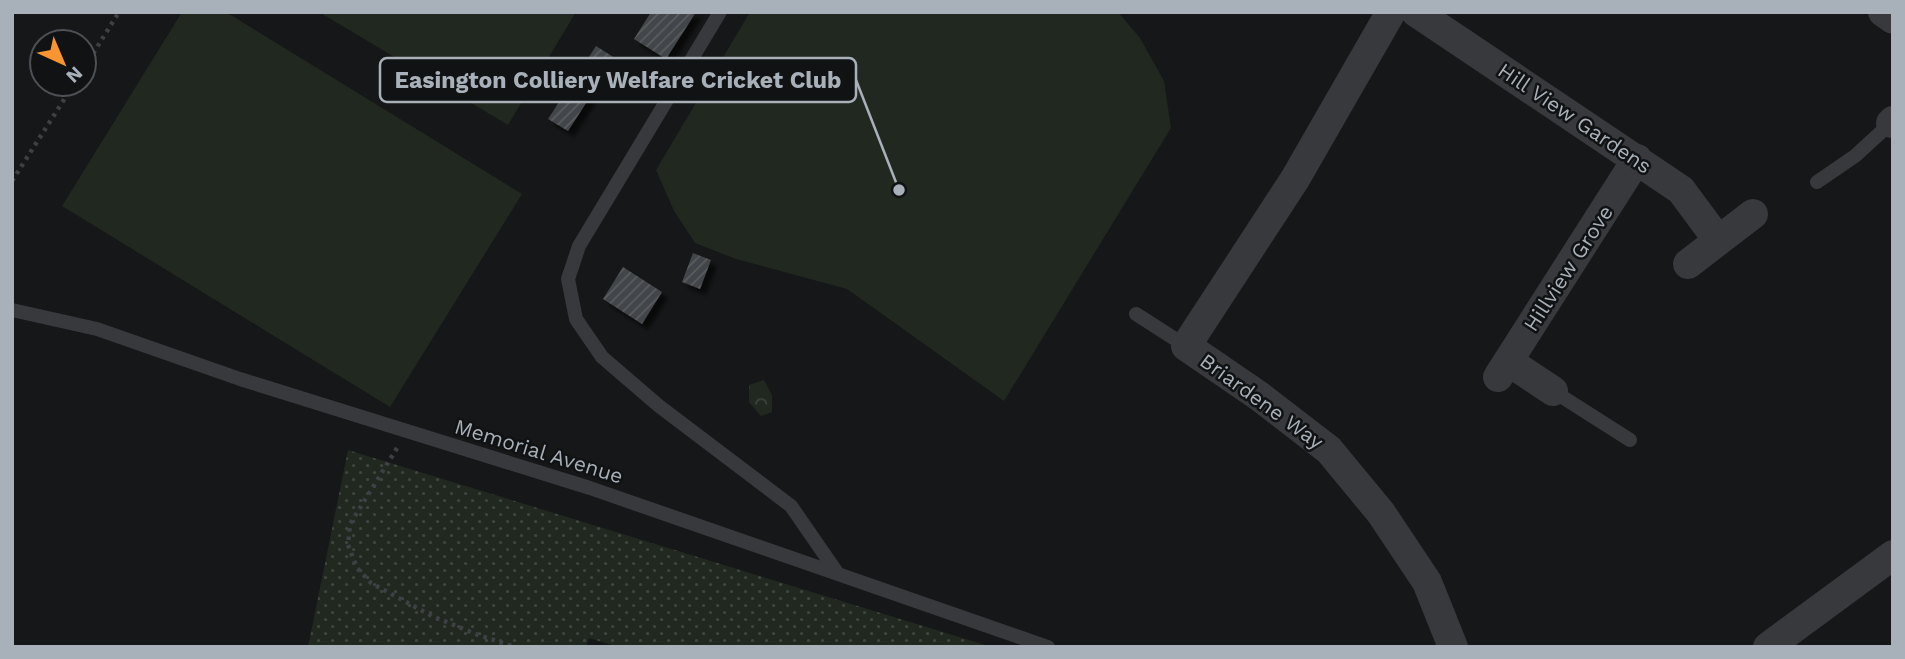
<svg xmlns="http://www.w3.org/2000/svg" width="1905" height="659" viewBox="0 0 1905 659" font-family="'Work Sans',sans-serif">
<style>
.grass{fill:url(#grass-dots)}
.park{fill:url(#park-crowns)}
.pitch{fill:#202820}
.building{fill:url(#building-hatch);filter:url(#shadow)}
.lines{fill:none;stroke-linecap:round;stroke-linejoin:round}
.path{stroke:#3d4044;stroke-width:4.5;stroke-dasharray:3.5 5;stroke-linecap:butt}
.service{stroke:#37393d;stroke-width:14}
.minor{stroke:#37393d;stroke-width:30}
.labels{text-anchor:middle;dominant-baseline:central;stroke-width:5;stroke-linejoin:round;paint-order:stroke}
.street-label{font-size:21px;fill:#a8b0b9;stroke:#111213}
.leader{fill:none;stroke:#a8b0b9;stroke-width:2.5}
.callout-dot{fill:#a8b0b9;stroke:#111213;stroke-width:2.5}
.callout{fill:#111213;stroke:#a8b0b9;stroke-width:2.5}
.callout-label{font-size:23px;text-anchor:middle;font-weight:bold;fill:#a8b0b9}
</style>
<defs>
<pattern id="grass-dots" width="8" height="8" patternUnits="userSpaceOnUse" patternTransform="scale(1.75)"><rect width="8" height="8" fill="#202820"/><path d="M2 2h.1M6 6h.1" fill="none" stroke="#3e453e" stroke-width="1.8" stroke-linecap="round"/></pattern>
<pattern id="park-crowns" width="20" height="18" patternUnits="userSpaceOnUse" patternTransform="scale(1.75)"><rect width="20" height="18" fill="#202820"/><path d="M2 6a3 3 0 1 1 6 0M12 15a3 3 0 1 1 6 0" fill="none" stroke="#3e453e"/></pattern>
<pattern id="building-hatch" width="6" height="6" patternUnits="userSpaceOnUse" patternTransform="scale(1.75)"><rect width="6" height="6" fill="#424548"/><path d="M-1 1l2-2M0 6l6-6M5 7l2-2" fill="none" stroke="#5a5d60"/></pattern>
<filter id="shadow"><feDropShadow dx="6" dy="6" stdDeviation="2" flood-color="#0009"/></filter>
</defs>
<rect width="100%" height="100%" fill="#161718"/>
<path class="grass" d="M348 450 992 647H618L589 638 586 647H308Z"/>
<path class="park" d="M764 380 772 395V412L761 416 749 402V385Z"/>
<path class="pitch" d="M182 12H226L522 194 390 407 62 206Z
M319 12H576L508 125Z
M750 12H1118L1140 38 1164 81 1171 128 1004 401 847 289 736 259 695 243 674 211 656 170Z"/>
<path class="building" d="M651 12H696L666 59 634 39Z
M596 46 615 58 568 131 548 119Z
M693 253 711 260 700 289 682 282Z
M623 267 662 292 642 324 603 299Z"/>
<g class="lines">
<path class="path" d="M84 68 119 12
M12 181 74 84
M397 448 350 524 348 545 357 568 371 583 432 616 478 635 515 647"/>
<path class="service" d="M720 12 579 246 568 279 576 319 602 357 659 406 791 506 838 574
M1817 182 1855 156 1891 123
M12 310 97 329 240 379 590 488 1048 647
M1136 314 1186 346
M1553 391 1630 440"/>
<path class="minor" d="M1391 12 1295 179 1186 346 1259 396 1329 450 1381 513 1427 582 1453 647
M1416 12 1681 190 1718 240
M1883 12 1893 19
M1891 123 1893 121
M1688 264 1753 214
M1508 361 1553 391
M1498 377 1637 159
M1768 647 1893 555"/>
</g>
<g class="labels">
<g class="street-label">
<text transform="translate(1575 118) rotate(34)">Hill View Gardens</text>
<text transform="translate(1568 268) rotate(-57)">Hillview Grove</text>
<text transform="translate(1262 401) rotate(36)">Briardene Way</text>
<text transform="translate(539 451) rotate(17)">Memorial Avenue</text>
</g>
</g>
<path class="leader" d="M899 190L856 80"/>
<circle class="callout-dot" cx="899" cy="190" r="7"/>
<rect class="callout" x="380" y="58" width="476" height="44" rx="7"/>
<g class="callout-label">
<text x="618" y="88">Easington Colliery Welfare Cricket Club</text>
</g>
<rect width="1905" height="659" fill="none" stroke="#a8b0b9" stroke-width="28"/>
<g transform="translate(63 63) rotate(136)"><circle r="33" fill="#111213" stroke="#4d5155" stroke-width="2"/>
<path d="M0-5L12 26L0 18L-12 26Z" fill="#f79530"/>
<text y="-10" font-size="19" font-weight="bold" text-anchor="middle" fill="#a8b0b9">N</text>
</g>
</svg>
